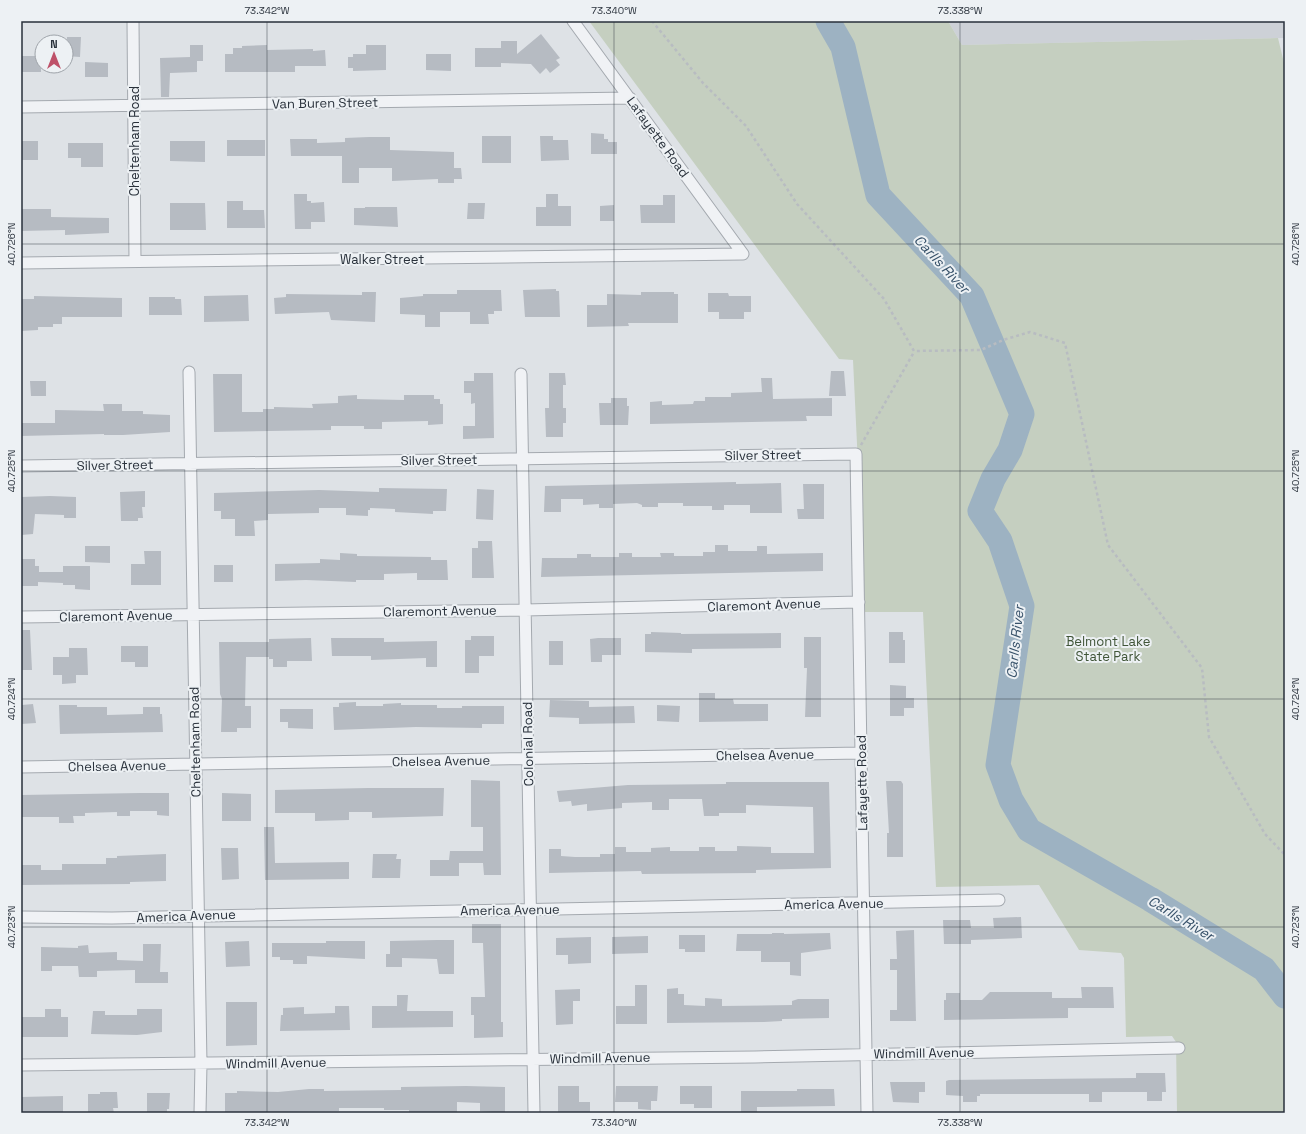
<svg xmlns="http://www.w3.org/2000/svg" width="1306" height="1134" viewBox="0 0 1306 1134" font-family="'Space Grotesk',sans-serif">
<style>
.built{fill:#cdd1d7}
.green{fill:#c5cfc0}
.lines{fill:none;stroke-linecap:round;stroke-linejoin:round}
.river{stroke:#9db2c2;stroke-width:25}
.building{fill:#b6bbc2}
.street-casing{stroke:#a4a9af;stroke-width:13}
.path{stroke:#b8bcc1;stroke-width:2.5;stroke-dasharray:3 3;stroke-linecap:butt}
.street{stroke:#f0f2f5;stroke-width:11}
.ticks{fill:none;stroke:#29313b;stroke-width:1;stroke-opacity:0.45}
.labels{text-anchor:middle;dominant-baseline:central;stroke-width:4;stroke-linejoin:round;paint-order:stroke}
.street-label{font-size:13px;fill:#29313b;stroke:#edf1f4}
.park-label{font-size:13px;fill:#405538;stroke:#edf1f4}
.water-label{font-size:14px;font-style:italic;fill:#38526a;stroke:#edf1f4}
.neatline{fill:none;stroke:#29313b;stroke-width:1.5}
.ticks-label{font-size:10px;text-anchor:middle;fill:#29313b}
</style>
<rect width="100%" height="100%" fill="#dee2e6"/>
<path class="built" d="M948 21H1285V38L962 45Z"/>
<path class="green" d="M589 21H948L962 45 1278 38 1285 67V1113H1177L1176 1042 1172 1036 1126 1037 1124 958 1121 953 1079 950 1039 885 936 887 923 612H865L853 360 839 359Z"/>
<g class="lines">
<path class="river" d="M828 21 843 47 878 195 972 296 1022 414 1010 450 993 479 980 511 1000 541 1022 606 998 765 1011 800 1029 830 1150 899 1264 969 1285 996"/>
</g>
<path class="building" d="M541 34 560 58 556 60 560 65 550 73 546 68 540 74 531 64 501 63V67H475V48H501V41H517V54Z
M67 37H81L80 57 66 56Z
M190 45H203V61H197V72L170 73 169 97H161L160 58 190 57Z
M267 45V50L313 49V51L325 50 326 66H295V72H225V54H233V48H242V46Z
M366 45H386V70L353 71V68H348V57H353V54H366Z
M426 54H451V71L426 70Z
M21 56H41V72H21Z
M85 62 108 63V77H85Z
M591 133 604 134V139H608V142H617V154H591Z
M482 136H511V163H482Z
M540 136H553V140H568L569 160 541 161Z
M369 137H390V150L454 152V168H461L462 179H454V183H438V179L392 181V168H359V183H342V156H291L290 139H317V143L345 142V138Z
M227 140H265V156H227Z
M21 141H38V160H21Z
M170 141H205V162L170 161Z
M68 143H103V167H81V158H68Z
M294 194H307V201H311V203L324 202 325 222H311V229H295Z
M546 194H558V206H571V226H536V207H546Z
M663 195H675V223H641L640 205H663Z
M227 201H243V210H264L265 228H227Z
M170 203H205L206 230H170Z
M468 203H485L484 219H467Z
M614 205V221H600V206Z
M365 207H397L398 227 354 225V208H365Z
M21 209H51V217L109 218V233L65 235V230L21 231Z
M556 289V291H559L560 317H525L523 290Z
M457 290H501L502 311H494V314H488L489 324H470V312H440V327H425V315L400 314V298L423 296V294H457Z
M362 292H376L375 322 331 320 329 312 275 314 274 298 286 297V294L362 295Z
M641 292H674V294H678V323H628L629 326 587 327V305H607V294L641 295Z
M708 293H728L729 296H751V312H744V319H719V312H708Z
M248 295 249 321 204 322V296Z
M34 296 122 298V317H62V324H53V327H38V330L21 331V299H34Z
M149 297H175V299H181L182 315H149Z
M831 371H844L846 396H829Z
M474 373H493L494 438 463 439V426H475V403L471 404V393H464V381H474Z
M549 373H565L566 385H563V408H566V423H563V437H546L545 408H549Z
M213 374H242V412H263V409H274V407L313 408 312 404 338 403V396L357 395V399L404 400V395H434V399H440V404H443V424L428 425V421L382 422V429H364V426H331V430L214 432Z
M761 378H772L773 399 832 398V416H806L807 421 650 424V402L662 401V405L693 404 694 401H705V397H731V393L762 392Z
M30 381H46V396H31Z
M611 398H627V406H629L628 425H600L599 403H611Z
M103 404H122V411H143V414L170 415V432L123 435H104V434L21 436V423H55V410L104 411Z
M736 482V484L781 483 782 513H750V505H724V510H712V506H683V503H658V507H642V505L637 503 613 504V508H599V504L583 505V499H561V512H544L545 486Z
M803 484H824V519H798L797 509H804Z
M379 488 447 489 446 511H433V514L395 512V509L370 508V510H368V516L346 515V508H319V513L268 514V520L254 521 255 536H235V519H221V511H214V493L319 490 379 492Z
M477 489 494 490 493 520 476 519Z
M145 491V507H142L143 518H138V521H121L120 492Z
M50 496 76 497V518H64V515L35 514 33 534 21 535V497Z
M478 541H492L494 578H472V548H478Z
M715 545H728V551H757V546H767V554L823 553V571L541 577 542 558H577V554H591V557H619V553H632V557H661L660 553H674V556H703V552H715Z
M85 546H110V563L85 562Z
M144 551H161V585H131V564H145Z
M340 553 357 554V556L431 557V560H447L448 580H417V573L384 574V580H356V582L306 580 275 581V564L320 563V559L340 560Z
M21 559H35V566H39V572H63V566H90V590L75 589V585H63V583L38 582V586H21Z
M214 565H233V582H214Z
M21 630H30L32 670H21Z
M651 632 681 633V634L781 633V648L692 649V653L645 652V634H651Z
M889 632H903V640H905V663H889Z
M471 636H494V656H479V673H465V640H471Z
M804 637H821V717H805L807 668H804Z
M311 638 312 661H287V667H273V659H269V657H246L245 706H251V728H237V732H221L222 699 220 694 219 642H269V639Z
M331 638H384V642L437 641V667H426V658L371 660V656H332Z
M598 638H621V655H602V662H591L590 639Z
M549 641H563V665H549Z
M121 646H148V667H135V662H121Z
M69 648H87L88 675H76V683L62 684V675H53V657H69Z
M890 685 906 686V698H914V708H904V716H890Z
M699 693H715V699H733L734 704H768V721L699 722Z
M550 700 589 701V707L634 706 635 723 579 724V718L549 717Z
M356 702V706H383V704L401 703V705H437V708H462V706H504V724H482V728L416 727 334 730 333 707H339V703Z
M33 704 36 723 21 724 22 705Z
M59 705H77V707H107V715L143 714V707H160V714H162L163 732 60 734Z
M657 705 680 706 679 722 657 721Z
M280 709H313V729L288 728V722H280Z
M471 780 500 781 501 875H484L483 863H459V876H430V860H449L450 851H483V827H471Z
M886 781H901L903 784V857H887V833H889Z
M726 782H829L831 868 756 870V873L642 874 641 871 549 873V849H561V856L575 857H600V854H615V847H626V852H651V848L670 847V851H699V847H715V851H737V846L771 847V853H814L813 807 746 805V813H719V816H704L702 799H669V810H652V802L622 803V808L587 811V804L572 806 571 801 559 802 557 791 628 785 726 784Z
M368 788H444L443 816 372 818V812H349V820L315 821V813H275V790Z
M140 793H169V816L157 815V811H130V816H117V812L85 813V816H73L74 823H59V817H21V795Z
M222 793 251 794V821H222Z
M264 827H274L275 863 349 862V879L265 880Z
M221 848H238L239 879 222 880Z
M166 854V881L130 882V884L21 885V865H41V870H62V864H106V858H117V856Z
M373 854H397L396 859H401L400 878H372Z
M1021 917 1022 938 971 940V944H944L943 920H970L971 928H994L993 918Z
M472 924H501V1022H503V1037L474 1038V1015H471V997H485L483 943H472Z
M914 930 916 1021H890V1010H897V970H890V959H897L896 931Z
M772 933H784V934L830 933 831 949 801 953V976L790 975V962H761V951H736L737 934H772Z
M679 935H705V952H685V949H679Z
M648 936V953L612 954V937Z
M591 937V963L568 964V955H556V938Z
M437 940H454V974H439L437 959 402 958V967H386V954H390V941Z
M249 941 250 966 226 967 225 942Z
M326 941H365V959L307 956V964H293V960H280V957H272V943H326Z
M143 944H161L160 972H168V983H135V970L97 971V977H79L78 966H52V971H41V947L78 948V946L88 945 89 953 117 952V960L143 961Z
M635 985H647V1024H616V1006H635Z
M1081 987H1113L1114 1008H1068V1018L944 1020V1000H946V993H960V1000H982L990 992H1052V998H1082Z
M678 988V994H684V1005L705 1006V998L722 999V1006L792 1005V1001L798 999H829V1018L782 1019V1021L764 1022 667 1023V989Z
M580 989V1001H573V1024L556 1025 555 990Z
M397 995H408L407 1011H453V1027L372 1028V1006H397Z
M226 1002H257V1045L226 1046Z
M335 1006H349L350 1030 280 1031 281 1015H283V1008L304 1007V1014L335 1013Z
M45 1009H61V1017H68V1037H21V1017H45Z
M137 1009H162V1032L137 1035 91 1034 93 1011H105V1015H137Z
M1136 1073H1165L1166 1092H1162V1101H1147V1092H1102V1102H1089V1094H980V1096H977V1102H963V1096L946 1095V1081L949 1080 1136 1078Z
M890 1082H925V1092H919V1103L893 1102Z
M466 1086 505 1087V1113L480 1111V1103L457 1102V1113L409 1112V1110H384V1108H339V1111L225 1113V1093H237V1091L278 1092 309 1089H324V1091L401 1090V1087Z
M558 1086H579V1102H590V1113H558Z
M616 1086H658L657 1101H651V1110L638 1109V1102H615Z
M680 1086H712V1108H694V1104H680Z
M797 1089H834L835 1106 757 1107V1113H741V1091H797Z
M100 1092H117L118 1108H113L114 1113H88V1094H100Z
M147 1093H170L169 1109H167V1113H147Z
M63 1096V1113H21V1097Z"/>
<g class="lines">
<g class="street-casing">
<path id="street" d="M133 21 135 261
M573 21 743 254
M21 107 630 98
M21 263 743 254
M189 372 201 1064 200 1113
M521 374 534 1113
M21 466 856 454 867 1113
M21 617 525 610 859 602
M21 767 860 753
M21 917 112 918 999 900
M21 1065 755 1057 1179 1048"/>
</g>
<path class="path" d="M652 21 703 83 746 126 797 204 884 299 914 351 981 350 1003 340 1030 332 1065 343 1108 545 1202 668 1209 737 1265 834 1285 855
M861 445 914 352"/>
<use href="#street" class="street"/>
</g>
<path class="ticks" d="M267 21V1113M614 21V1113M960 21V1113M21 244H1285M21 471H1285M21 699H1285M21 927H1285"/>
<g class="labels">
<g class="street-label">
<text transform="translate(325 103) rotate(-1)">Van Buren Street</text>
<text transform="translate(658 137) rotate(54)">Lafayette Road</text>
<text transform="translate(134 141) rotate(-90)">Cheltenham Road</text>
<text x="382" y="259">Walker Street</text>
<text transform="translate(763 455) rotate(-1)">Silver Street</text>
<text transform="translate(439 460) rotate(-1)">Silver Street</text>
<text transform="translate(115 465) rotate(-1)">Silver Street</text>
<text transform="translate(764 605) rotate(-2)">Claremont Avenue</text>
<text transform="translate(440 611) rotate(-1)">Claremont Avenue</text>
<text transform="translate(116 616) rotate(-1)">Claremont Avenue</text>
<text transform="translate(195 742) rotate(-91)">Cheltenham Road</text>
<text transform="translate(528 744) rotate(-91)">Colonial Road</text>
<text transform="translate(765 755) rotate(-1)">Chelsea Avenue</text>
<text transform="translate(441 761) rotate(-1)">Chelsea Avenue</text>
<text transform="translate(117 766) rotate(-1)">Chelsea Avenue</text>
<text transform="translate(862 783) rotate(-91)">Lafayette Road</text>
<text transform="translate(834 904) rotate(-1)">America Avenue</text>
<text transform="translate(510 910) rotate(-1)">America Avenue</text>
<text transform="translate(186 916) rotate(-2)">America Avenue</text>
<text transform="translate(924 1053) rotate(-1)">Windmill Avenue</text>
<text transform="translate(600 1058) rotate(-1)">Windmill Avenue</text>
<text transform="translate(276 1063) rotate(-1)">Windmill Avenue</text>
</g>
<g class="park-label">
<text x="1108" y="641">Belmont Lake<tspan x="1108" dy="15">State Park</tspan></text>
</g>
<g class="water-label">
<text transform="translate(942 264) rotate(47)">Carlls River</text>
<text transform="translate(1015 642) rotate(-84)">Carlls River</text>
<text transform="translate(1181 918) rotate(31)">Carlls River</text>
</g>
</g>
<rect width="1306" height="1134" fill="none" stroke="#edf1f4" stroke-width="44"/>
<g transform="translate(54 54)"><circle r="19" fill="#edf1f4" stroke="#9fa4aa"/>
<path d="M0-3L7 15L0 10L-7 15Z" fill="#be5169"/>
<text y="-6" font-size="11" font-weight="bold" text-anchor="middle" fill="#29313b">N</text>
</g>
<rect x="22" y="22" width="1262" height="1090" class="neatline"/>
<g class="ticks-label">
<text x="267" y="14">73.342°W</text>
<text x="614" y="14">73.340°W</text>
<text x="960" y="14">73.338°W</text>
<text transform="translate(11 244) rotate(-90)" y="4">40.726°N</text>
<text transform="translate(1295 244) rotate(-90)" y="4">40.726°N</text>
<text transform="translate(11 471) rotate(-90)" y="4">40.725°N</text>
<text transform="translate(1295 471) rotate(-90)" y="4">40.725°N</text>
<text transform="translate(11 699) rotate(-90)" y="4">40.724°N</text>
<text transform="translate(1295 699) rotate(-90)" y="4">40.724°N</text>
<text transform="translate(11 927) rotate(-90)" y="4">40.723°N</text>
<text transform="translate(1295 927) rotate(-90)" y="4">40.723°N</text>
<text x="267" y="1126">73.342°W</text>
<text x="614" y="1126">73.340°W</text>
<text x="960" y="1126">73.338°W</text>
</g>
</svg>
